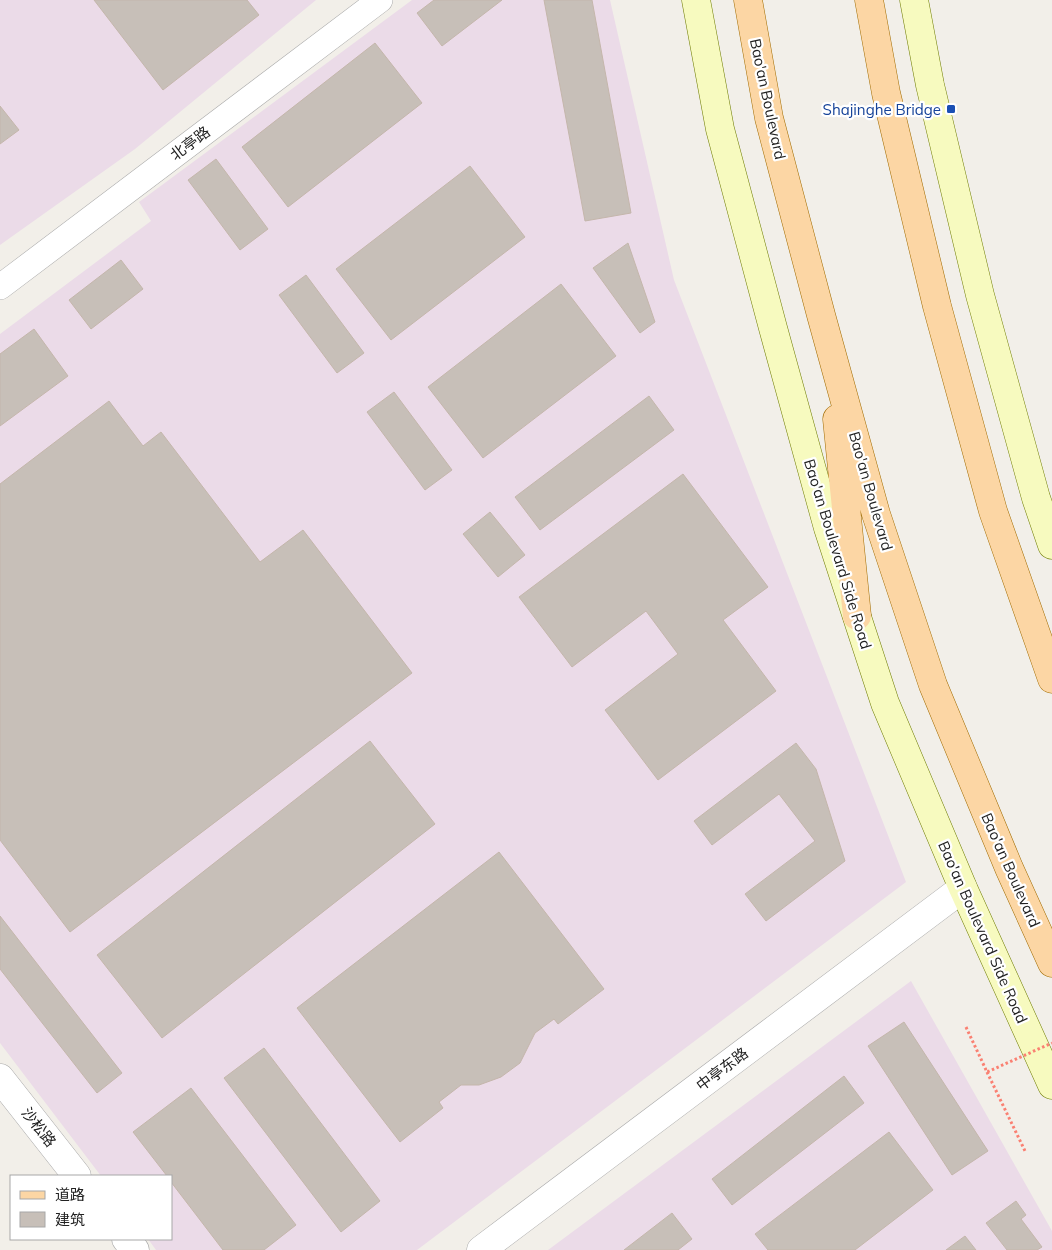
<svg xmlns="http://www.w3.org/2000/svg" width="1052" height="1250" viewBox="0 0 1052 1250" font-family="Mulish,'Noto Sans SC',sans-serif">
<style>
.industrial{fill:#ebdbe8}
.building{fill:#c7bfb8;stroke:#c4b6ab}
.lines{fill:none;stroke-linecap:round;stroke-linejoin:round}
.minor-casing{stroke:#a9a9a9;stroke-width:26}
.tertiary-casing{stroke:#a9a9a9;stroke-width:29}
.secondary-casing{stroke:#707d05;stroke-width:29}
.primary-casing{stroke:#a06b00;stroke-width:29}
.path{stroke:#fa8072;stroke-width:3;stroke-dasharray:2.5 2.5;stroke-linecap:butt}
.minor{stroke:#fff;stroke-width:25}
.tertiary{stroke:#fff;stroke-width:28}
.secondary{stroke:#f7fabf;stroke-width:28}
.primary{stroke:#fcd6a4;stroke-width:28}
.path-bridge{stroke:#fa8072;stroke-width:3;stroke-dasharray:2.5 2.5;stroke-linecap:butt}
.transit-dot{fill:#1a4fb4;stroke:#fff;stroke-width:2}
.labels{text-anchor:middle;dominant-baseline:central;stroke-width:4.5;stroke-linejoin:round;paint-order:stroke}
.street-label{font-size:15px;fill:#222;stroke:#fff}
.transit-label{font-size:15px;fill:#164399;stroke:#fff;text-anchor:end}
</style>
<rect width="100%" height="100%" fill="#f2efe9"/>
<path class="industrial" d="M0 0H316L135 149 0 245Z
M412 0H610L674 280 906 882 417 1250H156L148 1239H171V1176H101L0 1043V334L151 221 139 202Z
M911 981 1052 1231V1250H548Z"/>
<path class="building" d="M94 0H247L259 15 163 90Z
M434 0H502L442 46 417 13Z
M544 0H592L631 213 585 221Z
M375 43 422 103 288 207 242 147Z
M0 106 19 130 0 144Z
M216 159 268 229 240 250 188 180Z
M470 166 525 237 391 340 336 269Z
M628 243 655 322 640 333 593 268Z
M121 260 143 289 91 329 69 300Z
M306 275 364 353 337 373 279 295Z
M561 284 616 356 483 458 428 387Z
M34 329 68 376 0 426V354Z
M394 392 452 470 425 490 367 412Z
M649 396 674 430 540 530 515 497Z
M109 401 143 446 161 432 260 562 303 530 412 673 70 932 0 840V484Z
M683 474 768 587 723 620 776 691 658 780 605 710 678 654 646 611 572 667 519 597Z
M490 512 525 555 498 577 463 534Z
M370 741 435 824 162 1038 97 955Z
M796 743 816 769 845 861 766 921 745 894 815 841 779 794 712 845 694 821Z
M499 852 604 989 558 1024 554 1019 535 1033 520 1063 501 1077 479 1085H461L439 1102 443 1108 400 1142 297 1008Z
M0 916 122 1073 97 1093 0 969Z
M904 1022 988 1151 952 1175 868 1046Z
M264 1048 380 1201 341 1232 224 1078Z
M844 1076 864 1103 732 1205 712 1179Z
M191 1088 296 1225 264 1250H223L171 1182V1176H167L133 1132Z
M889 1132 933 1190 855 1250H768L755 1234Z
M1016 1201 1026 1215 1021 1219 1042 1247 1037 1250H1007L986 1223Z
M672 1213 692 1239 678 1250H624Z
M965 1236 976 1250H946Z"/>
<g class="lines">
<g class="minor-casing">
<path id="minor" d="M0 287 380 0"/>
</g>
<g class="tertiary-casing">
<path id="tertiary" d="M0 1078 77 1176
M126 1239 135 1250
M481 1250 963 888"/>
</g>
<g class="secondary-casing">
<path id="secondary" d="M696 0 720 129 773 328 828 528 885 703 963 888 1052 1085
M914 0 930 85 980 295 1036 498 1052 545"/>
</g>
<g class="primary-casing">
<path id="primary" d="M748 0 769 118 821 315 876 514 933 685 1009 868 1052 963
M869 0 886 93 937 306 993 511 1052 679
M837 419 857 616"/>
</g>
<path class="path" d="M987 1072 1026 1153"/>
<use href="#minor" class="minor"/>
<use href="#tertiary" class="tertiary"/>
<use href="#secondary" class="secondary"/>
<use href="#primary" class="primary"/>
<path class="path-bridge" d="M966 1027 987 1072 1052 1043"/>
</g>
<rect class="transit-dot" x="946" y="104" width="10" height="10" rx="2.5"/>
<g class="labels">
<g class="street-label">
<text transform="translate(768 99) rotate(78)">Bao'an Boulevard</text>
<text transform="translate(190 143) rotate(-37)">北亭路</text>
<text transform="translate(871 491) rotate(74)">Bao'an Boulevard</text>
<text transform="translate(838 554) rotate(73)">Bao'an Boulevard Side Road</text>
<text transform="translate(1011 870) rotate(66)">Bao'an Boulevard</text>
<text transform="translate(983 932) rotate(66)">Bao'an Boulevard Side Road</text>
<text transform="translate(722 1069) rotate(-37)">中亭东路</text>
<text transform="translate(39 1127) rotate(52)">沙松路</text>
</g>
<g class="transit-label">
<text x="941" y="109">Shajinghe Bridge</text>
</g>
</g>
<rect x="10" y="1175" width="162" height="65" fill="#ffffff" stroke="#a7a7a7"/>
<rect x="20" y="1191" width="25" height="8" fill="#fcd6a4" stroke="#a7a7a7"/>
<text x="55" y="1200" font-size="15" fill="#222222">道路</text>
<rect x="20" y="1212" width="25" height="15" fill="#c7bfb8" stroke="#a7a7a7"/>
<text x="55" y="1225" font-size="15" fill="#222222">建筑</text>
</svg>
